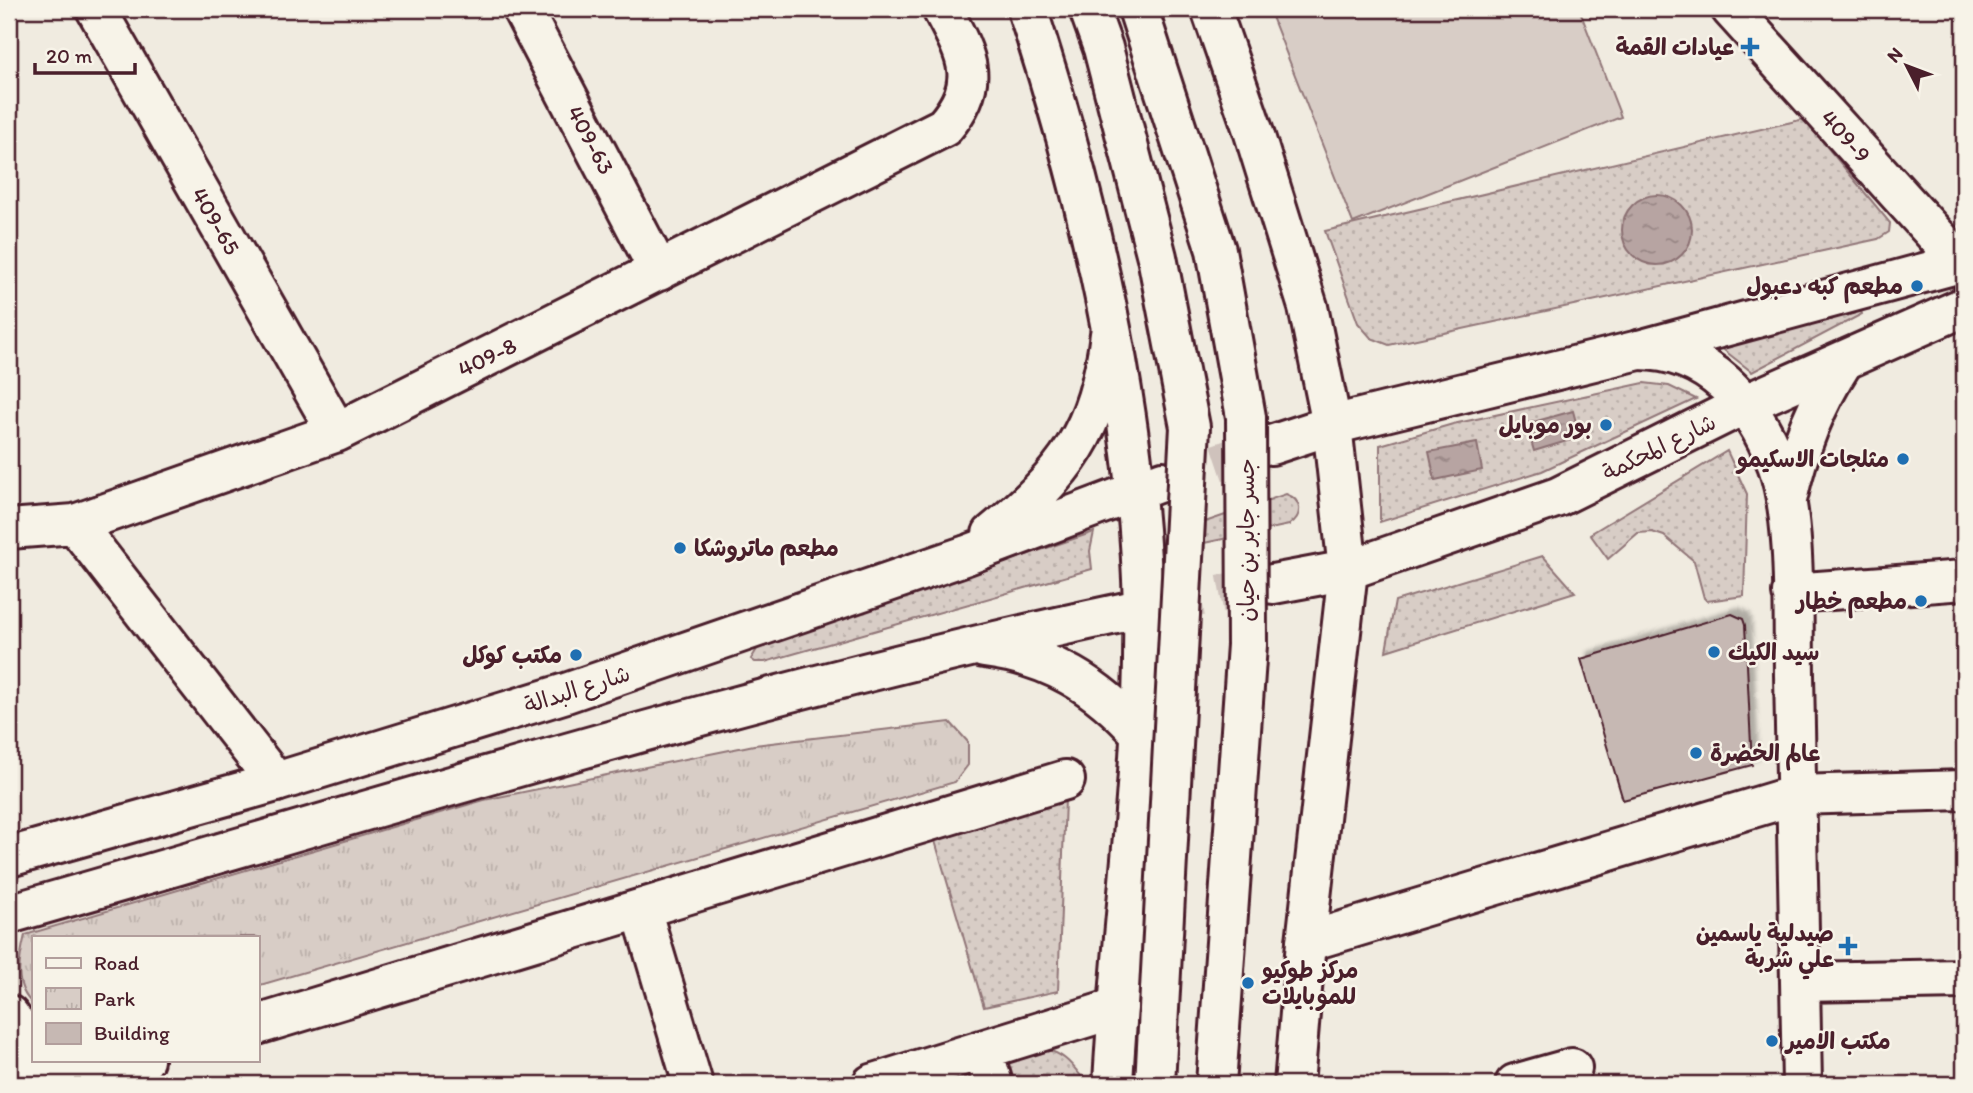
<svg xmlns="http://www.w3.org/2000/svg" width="1973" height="1093" viewBox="0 0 1973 1093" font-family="Itim,'Playpen Sans Arabic',sans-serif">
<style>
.grass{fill:url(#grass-dots);stroke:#917678;stroke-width:2}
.park{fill:url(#park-tufts);stroke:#917678;stroke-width:2}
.pitch{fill:#d8cdc6;stroke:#917678;stroke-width:2}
.water{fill:url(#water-ripples);stroke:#8b6f72;stroke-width:2}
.building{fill:#c6b8b3;stroke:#4a1f2b;stroke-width:2;filter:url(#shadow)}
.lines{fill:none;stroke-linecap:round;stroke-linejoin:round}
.secondary-tunnel{stroke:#cfc2bc;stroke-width:38;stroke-dasharray:38 19;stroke-linecap:butt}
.street-casing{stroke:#4a1f2b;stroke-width:44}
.secondary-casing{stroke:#4a1f2b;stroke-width:44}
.primary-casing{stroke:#4a1f2b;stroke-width:44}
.street{stroke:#f7f3e8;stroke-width:38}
.secondary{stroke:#f7f3e8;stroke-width:38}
.primary{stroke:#f7f3e8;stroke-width:38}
.primary-bridge-casing{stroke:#4a1f2b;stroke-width:44;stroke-linecap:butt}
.primary-bridge{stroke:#f7f3e8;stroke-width:38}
.poi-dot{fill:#1f6fb2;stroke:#f7f3e8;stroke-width:2.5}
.labels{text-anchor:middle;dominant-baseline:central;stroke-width:5;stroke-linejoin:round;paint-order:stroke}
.poi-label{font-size:23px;font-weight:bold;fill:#4a1f2b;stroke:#f7f3e8;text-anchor:end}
.street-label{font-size:23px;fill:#4a1f2b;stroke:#f7f3e8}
</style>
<defs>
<pattern id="grass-dots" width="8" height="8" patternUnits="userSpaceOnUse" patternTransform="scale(1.75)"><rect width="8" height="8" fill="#d8cdc6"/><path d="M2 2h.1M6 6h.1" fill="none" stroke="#bbb0aa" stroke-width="1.8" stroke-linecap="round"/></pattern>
<pattern id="park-tufts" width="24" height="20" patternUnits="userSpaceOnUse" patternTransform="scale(1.75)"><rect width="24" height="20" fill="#d8cdc6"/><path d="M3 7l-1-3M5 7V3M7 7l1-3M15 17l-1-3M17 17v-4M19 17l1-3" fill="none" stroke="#bbb0aa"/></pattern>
<pattern id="water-ripples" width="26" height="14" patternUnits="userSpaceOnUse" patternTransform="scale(1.75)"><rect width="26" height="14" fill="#b7a4a2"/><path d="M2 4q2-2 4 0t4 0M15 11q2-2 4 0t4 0" fill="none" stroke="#978584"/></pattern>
<filter id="shadow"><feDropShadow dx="6" dy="-6" stdDeviation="2" flood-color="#0004"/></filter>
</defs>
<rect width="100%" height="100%" fill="#f0ebe0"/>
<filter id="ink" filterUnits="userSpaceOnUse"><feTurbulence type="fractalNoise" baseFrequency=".0143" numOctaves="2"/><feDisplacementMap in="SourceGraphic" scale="14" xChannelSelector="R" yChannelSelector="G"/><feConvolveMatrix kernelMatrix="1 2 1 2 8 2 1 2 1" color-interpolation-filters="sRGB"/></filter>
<g filter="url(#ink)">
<path class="grass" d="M1804 119 1890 223 1889 232 1878 239 1389 345 1371 338 1358 323 1325 231Z
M1861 311 1862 314 1752 372 1720 347Z
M1644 383 1669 386 1696 399 1542 471 1380 522V445L1453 424Z
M1727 451 1747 494 1744 596 1707 601 1704 598 1694 561 1664 536 1652 532 1638 533 1608 559 1590 534Z
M1286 494C1303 500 1303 516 1289 525L1185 547 1182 530Z
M1094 532 1090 551 1092 569 765 662H755L751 659 759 646Z
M1543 556 1575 592 1386 651 1395 601Z
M1065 799 1058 991 984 1007 933 834Z
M1044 1049C1062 1053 1070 1062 1081 1076V1084H1007L1001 1065Z"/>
<path class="park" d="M950 722 968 742V765L955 782 257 986V937H33V1004C13 986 19 960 25 935L484 800 754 745Z"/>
<path class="pitch" d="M1269 9H1579L1621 117 1353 223Z"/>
<path class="water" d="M1622 230a35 35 0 1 1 70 0a35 35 0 1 1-70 0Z
M1573 411 1580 437 1534 451 1526 424Z
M1477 443 1482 470 1435 480 1429 452Z"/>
<path class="building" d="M1732 614 1743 619 1745 625 1752 765 1623 800 1581 659Z"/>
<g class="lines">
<path class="secondary-tunnel" d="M1163 481 1271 445
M1164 604 1273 584"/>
<g class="street-casing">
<path id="street" d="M96 9 337 432
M522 9 659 271
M1731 9 1961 263
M1639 350C1709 350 1753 402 1777 464 1797 517 1793 616 1794 675 1797 811 1799 948 1802 1084
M1787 500C1798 449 1815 405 1843 362
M75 524 276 782
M9 529 75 524 337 432 944 127C983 82 967 56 942 9
M1792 593 1964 580
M641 909 693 1084
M1306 942 1796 795 1964 790
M1800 982 1964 979
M9 1015 33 1049
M257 1025 1065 780
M983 1050 993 1084
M9 1056 69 1082
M67 1084 144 1060
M872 1084 1117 1008
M1515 1084 1572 1068"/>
</g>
<g class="secondary-casing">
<path id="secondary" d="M1271 445 1332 425 1639 350 1964 262
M992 534C1067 472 1098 432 1110 334
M1273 584 1348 570 1558 497 1745 404 1964 307
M984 648C1050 656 1097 685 1141 734
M9 857 276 782 566 693 967 555 1163 481
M9 914C393 805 773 684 1164 604"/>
</g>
<g class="primary-casing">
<path id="primary" d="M1027 9C1088 194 1139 414 1143 609 1146 768 1121 926 1113 1084
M1211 9 1253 130 1308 307 1332 425 1348 570 1306 942 1294 1084"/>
</g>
<use href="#street" class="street"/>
<use href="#secondary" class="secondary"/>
<use href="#primary" class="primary"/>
<g class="primary-bridge-casing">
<path id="primary-bridge" d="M1089 9 1103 48 1157 257 1190 427 1155 1084
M1138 9 1216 250 1246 417 1247 645 1216 1084"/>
</g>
<use href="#primary-bridge" class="primary-bridge"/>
</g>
</g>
<g class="poi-dot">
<path d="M1746.5 36.5h7v7h7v7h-7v7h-7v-7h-7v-7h7z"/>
<circle cx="1917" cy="286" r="7"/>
<circle cx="1606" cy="425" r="7"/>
<circle cx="1903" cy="459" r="7"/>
<circle cx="680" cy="548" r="7"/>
<circle cx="1921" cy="601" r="7"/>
<circle cx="1714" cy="652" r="7"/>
<circle cx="576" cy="655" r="7"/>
<circle cx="1696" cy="753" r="7"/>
<path d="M1844.5 935.5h7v7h7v7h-7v7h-7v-7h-7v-7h7z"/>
<circle cx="1248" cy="983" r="7"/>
<circle cx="1772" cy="1041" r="7"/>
</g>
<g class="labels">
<g class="poi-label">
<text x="1734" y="47">عيادات القمة</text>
<text x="1903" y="286">مطعم كبه دعبول</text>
<text x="1592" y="425">بور موبايل</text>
<text x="1889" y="459">مثلجات الاسكيمو</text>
<text x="694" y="548" text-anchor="start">مطعم ماتروشكا</text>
<text x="1907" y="601">مطعم خطار</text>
<text x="1728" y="652" text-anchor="start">سيد الكيك</text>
<text x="562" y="655">مكتب كوكل</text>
<text x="1710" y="753" text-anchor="start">عالم الخضرة</text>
<text x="1834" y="933">صيدلية ياسمين<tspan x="1834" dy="26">علي شربة</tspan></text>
<text x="1262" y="970" text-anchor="start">مركز طوكيو<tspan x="1262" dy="26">للموبايلات</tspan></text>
<text x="1786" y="1041" text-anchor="start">مكتب الامير</text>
</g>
<g class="street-label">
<text transform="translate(1846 136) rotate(48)">409-9</text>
<text transform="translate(591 140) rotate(62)">409-63</text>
<text transform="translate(216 221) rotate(60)">409-65</text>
<text transform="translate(487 357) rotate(-26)">409-8</text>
<text transform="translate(1659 447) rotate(-26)">شارع المحكمة</text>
<text transform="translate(1246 540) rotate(-90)">جسر جابر بن حيان</text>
<text transform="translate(577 689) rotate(-18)">شارع البدالة</text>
</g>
</g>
<rect width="1973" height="1093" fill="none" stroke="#f7f3e8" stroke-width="35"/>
<rect x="18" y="18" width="1938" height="1058" fill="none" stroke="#4a1f2b" stroke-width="2.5" filter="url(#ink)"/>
<rect x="32" y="936" width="228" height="126" fill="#f7f3e8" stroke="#b29e9c" stroke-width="2"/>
<rect x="46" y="958" width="35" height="10" fill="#f7f3e8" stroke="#b29e9c" stroke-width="2"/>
<text x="94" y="970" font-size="21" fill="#4a1f2b">Road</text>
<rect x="46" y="988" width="35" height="21" fill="url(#park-tufts)" stroke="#b29e9c" stroke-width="2"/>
<text x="94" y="1006" font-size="21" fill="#4a1f2b">Park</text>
<rect x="46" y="1023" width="35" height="21" fill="#c6b8b3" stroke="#b29e9c" stroke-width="2"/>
<text x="94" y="1040" font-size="21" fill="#4a1f2b">Building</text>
<g transform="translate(1907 66) rotate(312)" stroke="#f7f3e8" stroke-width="5" paint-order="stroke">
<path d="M0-5L12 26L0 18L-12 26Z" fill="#4a1f2b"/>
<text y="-10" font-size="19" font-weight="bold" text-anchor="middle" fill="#4a1f2b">N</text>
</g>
<path d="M35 63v10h100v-10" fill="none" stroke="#4a1f2b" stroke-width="3.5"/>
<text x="46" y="63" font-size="21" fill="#4a1f2b" stroke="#f7f3e8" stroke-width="5" paint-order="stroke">20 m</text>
</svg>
